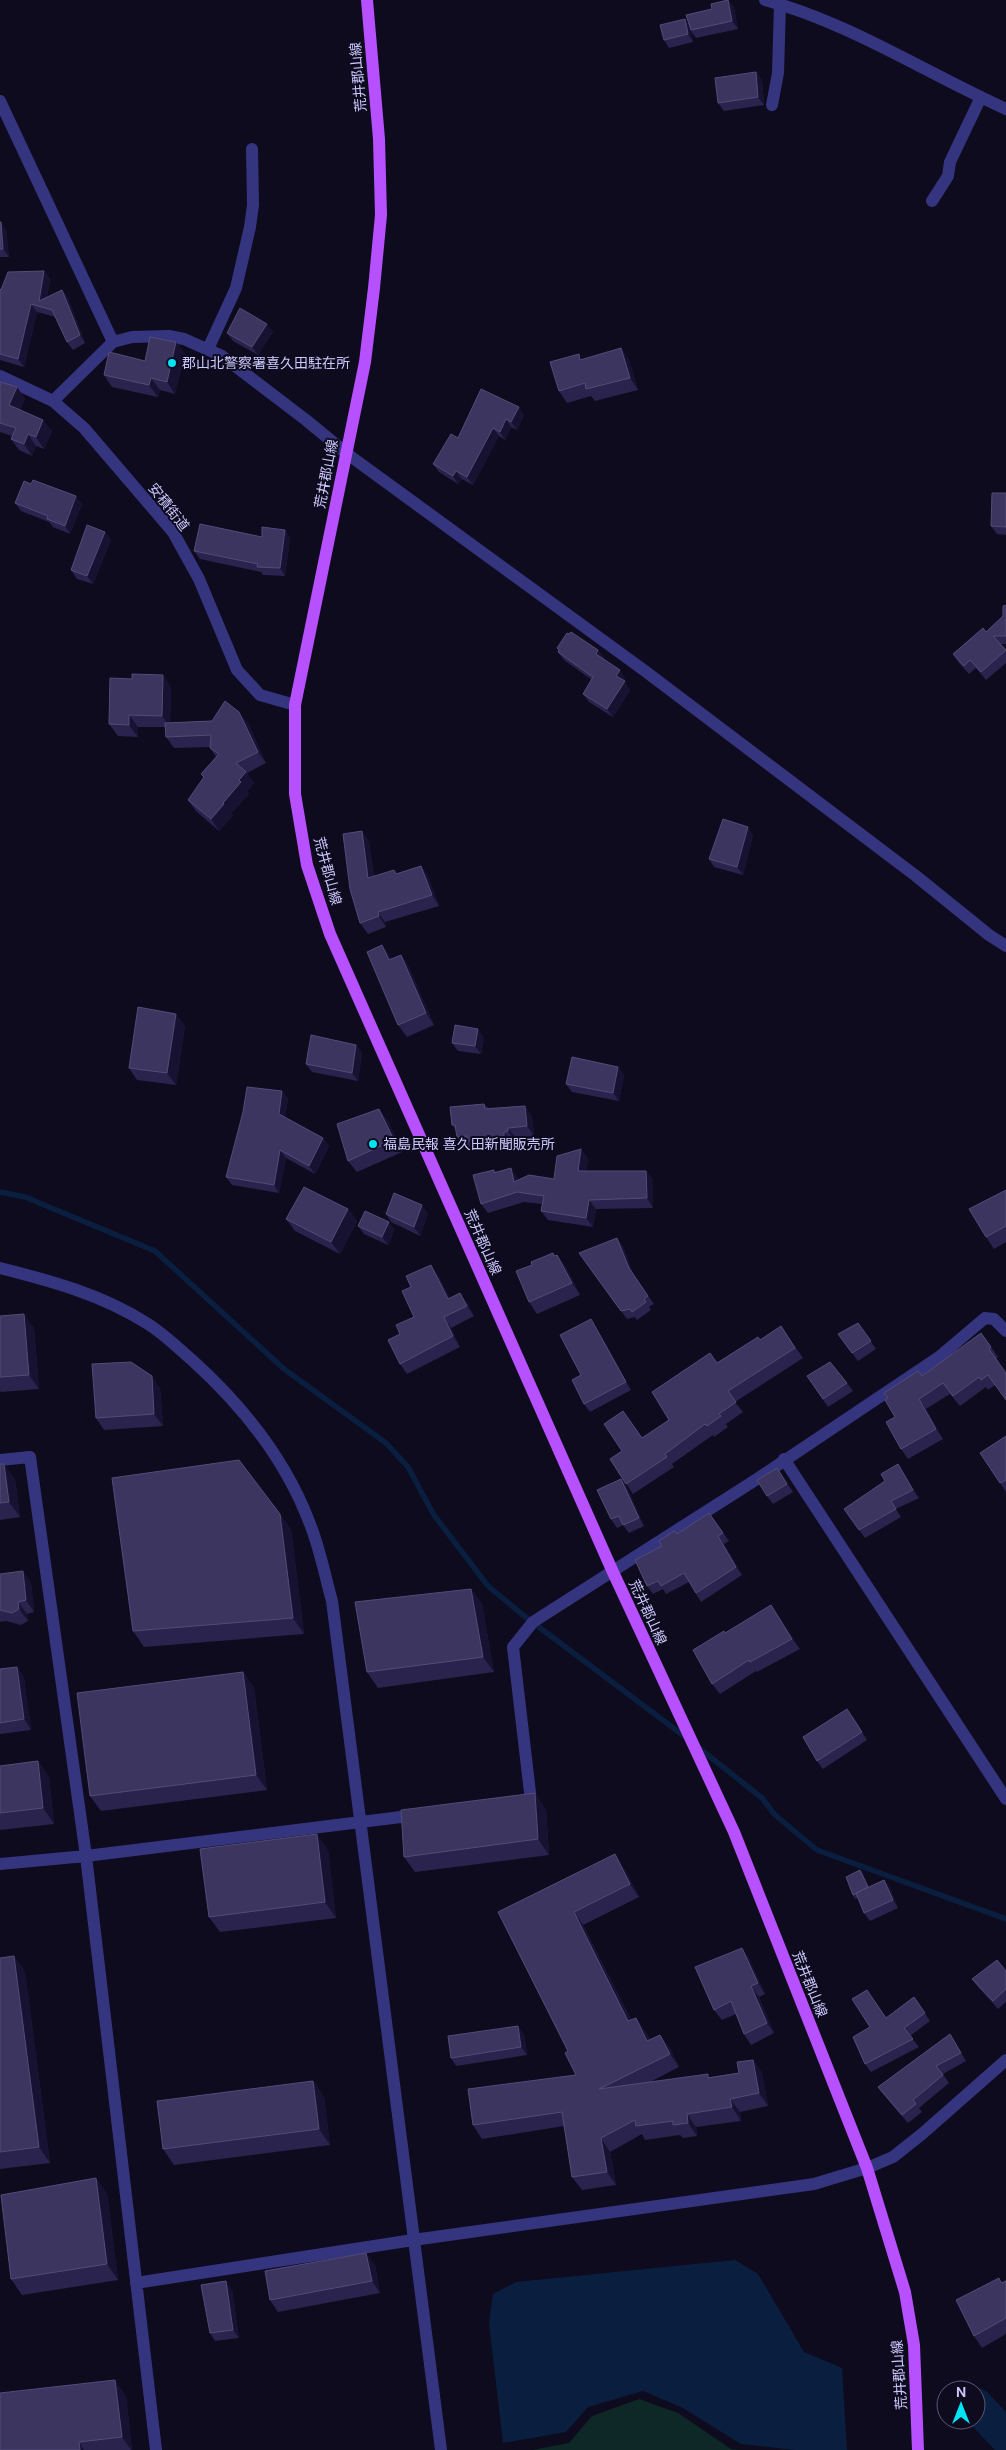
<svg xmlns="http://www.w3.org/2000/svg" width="1006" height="2450" viewBox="0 0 1006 2450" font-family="'DM Sans','Noto Sans JP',sans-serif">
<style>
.green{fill:#0e2827}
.water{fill:#0a1f3f}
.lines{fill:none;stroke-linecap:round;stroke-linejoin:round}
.stream{stroke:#0a1f3f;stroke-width:5.5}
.river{stroke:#0a1f3f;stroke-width:34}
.minor{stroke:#35357f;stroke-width:12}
.major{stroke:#b750ff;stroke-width:12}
.wall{fill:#2a234d}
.shaded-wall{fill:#181232}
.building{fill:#3c3560;stroke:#524c79}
.poi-dot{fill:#00e4f4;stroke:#0e0b1e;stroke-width:2}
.labels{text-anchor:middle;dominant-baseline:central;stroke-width:4;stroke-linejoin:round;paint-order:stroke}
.street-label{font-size:14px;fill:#cdc9ff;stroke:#0e0b1e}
.poi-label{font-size:14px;fill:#cdc9ff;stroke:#0e0b1e;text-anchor:start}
</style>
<rect width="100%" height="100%" fill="#0e0b1e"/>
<path class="green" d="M639 2399 678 2413 731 2449 742 2450H532L569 2443 592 2416Z"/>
<path class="water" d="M735 2260 758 2274 804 2352 842 2368 847 2450H795L741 2444 683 2408 643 2391 588 2407 566 2432 503 2443 489 2323 493 2294 516 2282Z"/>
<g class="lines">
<path class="stream" d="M0 1192 25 1197 155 1251 284 1369 386 1443 408 1467 434 1515 488 1586 523 1615 688 1739
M699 1748 762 1798 774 1814 817 1850 1006 1919"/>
<path class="river" d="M976 2405 1006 2437"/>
<path class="minor" d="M765 0C850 23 926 73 1006 109
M0 101 113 342
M772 105 778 73 780 4
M932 201 948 176 950 162 981 97
M208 349 236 288 250 227 253 205 252 149
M0 376 53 401 84 428 173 532 199 579 237 670 260 695 295 705
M53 401 113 342 132 337 169 336 184 339 222 356 306 420 346 453 645 671 916 876 989 935 1006 946
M0 1268C52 1281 103 1295 148 1324 164 1334 178 1348 192 1360 243 1406 286 1460 310 1524 320 1549 325 1576 332 1601L441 2450
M784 1459 1006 1799
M0 1460 30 1457 86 1856 156 2450
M521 1802 531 1801 513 1647 533 1622 757 1479 939 1357 985 1318 994 1319 1006 1331
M0 1864 86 1856 417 1815
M136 2283 413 2240 814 2184 867 2168 893 2157 922 2134 1006 2060"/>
<path class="major" d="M367 0 379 139 381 215 374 288 365 362 295 705V794L307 865 330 934 612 1570 734 1832 867 2168 905 2292 914 2345 918 2450"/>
</g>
<path class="wall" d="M728 0 734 8 738 29 696 38 691 31 693 42 669 48 664 40 685 19 689 25 712 9Z
M756 72 762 80 764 105 724 111 718 103Z
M0 222 6 230 9 257H0Z
M44 271 50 279 47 297 62 290 68 298 85 343 73 350 67 342 56 317 37 312 24 367 0 360V289L1 290Z
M273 332 258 355 233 341 227 333Z
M176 342 185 354 175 394 160 390 158 397 112 387 104 375 145 361Z
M621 348 629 360 638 390 595 401 591 396 567 403 559 391 583 360Z
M0 382 17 387 25 399 20 410 52 431 44 449 36 446 32 456 19 450 11 439 12 436 0 432Z
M481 389 524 415 517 430 511 427 505 440 499 436 473 485 462 479 458 484 439 472 433 464 458 438Z
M31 484 82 504 70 534 53 527 49 522 21 511 15 503Z
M1006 493V535L997 534 991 526Z
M285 530 290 538 285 576 263 575 261 572 200 559 194 551 262 537Z
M105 532 111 540 93 584 77 579 71 570Z
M1006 605V644H1000L1006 651V663L986 680 976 668 969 674 959 663 953 654 986 632 1003 616Z
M557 648 598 650 604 658V659L625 678 623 681 630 690 613 717 589 702 583 694 592 680 564 660 558 652 559 651Z
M171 687 170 723H248L266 763 247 773 254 783 247 791 249 794 231 814 233 816 219 831 196 811 188 800 204 778 201 774 216 757 210 748V747L174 748 166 737V727H138V737L118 736 109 724Z
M362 831 369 842 374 877 397 874 421 866 428 876 439 906 385 922 386 927 368 934 360 923Z
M753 835 743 875 714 867 709 859Z
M401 955 409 967 434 1025 407 1037 398 1025 391 957 392 959Z
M185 1026 176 1085 137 1080 129 1068Z
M484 1037 481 1054 458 1051 452 1043Z
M356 1045 362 1053 358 1081 312 1072 306 1064Z
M618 1067 624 1075 619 1101 572 1092 566 1084Z
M282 1091 288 1099 285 1118 323 1138 329 1146 315 1174 286 1158 279 1193 232 1185 226 1177 243 1112Z
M484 1104 488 1108 525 1106 532 1117 534 1136 516 1138V1142H511L512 1148 475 1151 471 1147 464 1148 457 1137 456 1130 452 1125Z
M388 1121 402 1152 357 1172 348 1161Z
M581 1149 588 1159 586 1171H646L653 1180V1208L596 1209 593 1227 548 1220 541 1211 542 1204 524 1202 488 1213 481 1204 494 1170 496 1172 511 1168 517 1178 518 1180 554 1179Z
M1006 1190V1242L994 1249 986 1237Z
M348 1209 357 1221 340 1254 295 1231 286 1219Z
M428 1213 420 1236 391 1222 386 1214Z
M389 1222 394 1230 388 1245 364 1234 358 1226Z
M623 1246 634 1276 654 1304 649 1307 651 1310 637 1320 635 1317 627 1319 579 1253Z
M557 1255 566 1267 580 1295 537 1314 529 1302 555 1256Z
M438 1275 450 1299 467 1303 474 1316 451 1328 460 1347 407 1374 400 1364V1334L414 1317Z
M0 1316 34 1328 39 1389 1 1392 0 1391Z
M858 1323 876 1349 858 1361 838 1334Z
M781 1326 803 1358 735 1402 743 1412 726 1424 728 1427 714 1437 713 1435 672 1464 674 1467 633 1494 610 1459 669 1420 717 1363 760 1340Z
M596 1327 631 1390 590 1412 584 1404 581 1375Z
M991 1347 998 1357 996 1359 995 1385 988 1390 986 1387 960 1406 950 1394 926 1409 943 1439 908 1459 901 1449 895 1417 922 1376Z
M807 1376 847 1383 853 1391 828 1407Z
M160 1388 163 1426 104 1430 96 1418Z
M1006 1436V1492L1000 1483Z
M0 1464H4L15 1480 20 1517 0 1520Z
M898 1464 919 1498 896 1509 901 1517 865 1538 844 1509 885 1481Z
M777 1468 793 1492 773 1504 767 1496Z
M621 1479 627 1487 644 1526 629 1533 623 1525 617 1528 611 1519Z
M709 1513 729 1541 724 1544 742 1575 701 1602 689 1582 666 1594 663 1589 653 1594 647 1586 662 1546 677 1534Z
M280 1514 291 1530 304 1634 144 1647 133 1631Z
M0 1574 31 1583 34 1612 27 1614 28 1621 21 1625 6 1621 0 1622Z
M471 1589 482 1604 494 1672 378 1688 367 1672Z
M771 1605 800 1649 757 1672 756 1671 720 1694 712 1684 726 1633Z
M17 1667 24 1678 31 1730 0 1734V1669Z
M243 1672 254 1688 267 1790 101 1811 90 1796Z
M853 1717 867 1740 823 1769 817 1761Z
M38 1761 49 1777 54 1824 0 1830V1766Z
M546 1809 549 1855 415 1872 404 1857Z
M328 1850 336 1918 220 1932 209 1917Z
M624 1868 639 1897 583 1925 631 2020 636 2018 645 2031 650 2040 660 2035 670 2048 679 2067 650 2082 710 2077 739 2073 753 2060 762 2073 768 2106 740 2112 741 2121 696 2127 697 2136 683 2138 680 2135 645 2140 642 2134 610 2152 616 2185 582 2190 572 2177 564 2126 482 2139 473 2125 576 2075 568 2051 498 1912Z
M860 1870 863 1874 869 1887 884 1880 890 1888 898 1908 870 1921 864 1913 858 1898 855 1899 853 1895Z
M742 1948 749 1959 765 1994 759 1997 774 2033 751 2045 744 2034 736 2014 722 2020 714 2010Z
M14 1956 25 1972 50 2163 0 2169V1958Z
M1006 1971V2002L998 2009 978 1987 972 1979Z
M914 1997 930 2021 910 2036 919 2047 871 2072 865 2064 870 2027 887 2018Z
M524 2034 527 2055 456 2066 451 2058Z
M950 2034 966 2061 943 2074 949 2083 919 2108 922 2112 908 2123 884 2095 878 2087Z
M313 2081 324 2097 330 2145 174 2165 163 2149Z
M96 2178 107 2194 118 2280 22 2295 11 2279Z
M375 2265 380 2293 278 2312 270 2300Z
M999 2278 1002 2283 1006 2281V2334L982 2348 974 2336Z
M232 2290 239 2338 215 2341 210 2333Z
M126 2396 132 2450H0Z"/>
<path class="shaded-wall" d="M728 0 734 8 738 29 732 21Z
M685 19 691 27 693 42 688 34Z
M756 72 762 80 764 105 758 97Z
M1 222 6 230 9 257 3 249Z
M44 271 50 279 45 309 39 301Z
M62 290 68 298 85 343 80 335Z
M31 304 37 312 24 367 18 359Z
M267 324 273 332 258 355 252 347Z
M176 342 185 354 175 394 167 382Z
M621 348 629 360 638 390 630 378Z
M151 378 160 390 158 397 149 385Z
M17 387 25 399 17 417 9 405Z
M519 407 524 415 517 430 511 422Z
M506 419 511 427 505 440 500 432Z
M43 420 52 431 44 449 36 437Z
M493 428 499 436 473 485 467 477Z
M28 434 36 446 32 456 24 444Z
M456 471 462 479 458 484 453 476Z
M76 496 82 504 70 534 65 526Z
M285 530 290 538 285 576 280 568Z
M105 532 111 540 93 584 87 576Z
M598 650 604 658 601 662 596 654Z
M620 670 625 678 621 684 616 676Z
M163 675 171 687 170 727 162 716Z
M625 681 630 690 613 717 607 709Z
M239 712 248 723 266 763 258 752Z
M129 715 138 727V737L129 725Z
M246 772 254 783 247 791 249 794 231 814 233 816 219 831 211 819 239 780Z
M748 827 753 835 743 875 737 867Z
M362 831 369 842 375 888 368 878Z
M421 866 428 876 439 906 432 895Z
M378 912 385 922 386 927 379 916Z
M382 945 391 957 398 972 389 960Z
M401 955 409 967 434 1025 426 1013Z
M176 1014 185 1026 176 1085 167 1073Z
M478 1029 484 1037 481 1054 475 1046Z
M356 1045 362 1053 358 1081 352 1073Z
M618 1067 624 1075 619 1101 613 1093Z
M282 1091 288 1099 285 1122 279 1114Z
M525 1106 532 1117 534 1136 527 1126Z
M379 1109 388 1121 402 1152 394 1140Z
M508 1128 516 1138V1142L508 1131Z
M504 1132 511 1142 512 1148 504 1137Z
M323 1138 329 1146 315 1174 309 1166Z
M581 1149 588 1159 585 1181 578 1171Z
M280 1150 286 1158 279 1193 274 1185Z
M511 1168 517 1178 521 1191 514 1182Z
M646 1171 653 1180V1208L647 1198Z
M589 1200 596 1209 593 1227 586 1218Z
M422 1205 428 1213 420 1236 414 1227Z
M348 1209 357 1221 340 1254 331 1242Z
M389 1222 394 1230 388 1245 382 1237Z
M617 1238 623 1246 634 1276 629 1268Z
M557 1255 566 1267 580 1295 572 1283Z
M431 1265 438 1275 455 1310 448 1299Z
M460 1293 467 1303 474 1316 467 1306Z
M24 1314 34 1328 39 1389 29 1375Z
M444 1317 451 1328 460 1347 453 1336Z
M591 1319 596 1327 631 1390 626 1382Z
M152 1376 160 1388 163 1426 154 1414Z
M919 1399 926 1409 943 1439 936 1429Z
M4 1464 15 1480 20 1517 9 1502Z
M898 1464 903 1472 919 1498 913 1490Z
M621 1479 627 1487 644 1526 639 1518Z
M280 1514 291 1530 304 1634 293 1618Z
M718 1536 724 1544 742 1575 736 1567Z
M23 1571 31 1583 34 1612 26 1600Z
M471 1589 482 1604 494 1672 483 1657Z
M18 1602 27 1614 28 1621 19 1609Z
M771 1605 778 1615 800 1649 792 1639Z
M17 1667 24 1678 31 1730 24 1719Z
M243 1672 254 1688 267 1790 256 1775Z
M38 1761 49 1777 54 1824 43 1808Z
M535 1793 546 1809 549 1855 538 1839Z
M317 1834 328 1850 336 1918 325 1902Z
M615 1854 624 1868 639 1897 630 1884Z
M860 1870 863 1874 871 1892 868 1888Z
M884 1880 890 1888 898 1908 893 1900Z
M574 1912 583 1925 638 2035 628 2021Z
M742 1948 749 1959 765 1994 758 1983Z
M14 1956 25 1972 50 2163 39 2147Z
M751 1986 759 1997 774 2033 767 2023Z
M636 2018 645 2031 657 2055 647 2041Z
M518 2026 524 2034 527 2055 521 2047Z
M660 2035 670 2048 679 2067 670 2054Z
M753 2060 762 2073 768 2106 759 2093Z
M313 2081 324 2097 330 2145 319 2129Z
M730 2099 740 2112 741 2121 732 2107Z
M687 2114 696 2127 697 2136 688 2123Z
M601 2138 610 2152 616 2185 607 2172Z
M96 2178 107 2194 118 2280 107 2264Z
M366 2253 375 2265 380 2293 372 2281Z
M226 2281 232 2290 239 2338 233 2330Z
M115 2380 126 2396 132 2450H131L122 2437Z
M79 2442 84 2450H80Z"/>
<path class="building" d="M728 0 732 21 691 30 686 15 712 9 711 4Z
M685 19 688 34 664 40 660 25Z
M756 72 758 97 718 103 715 78Z
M0 222H1L3 249H0Z
M44 271 39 301 62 290 80 335 67 342 52 310 31 304 18 359 0 354V289L1 290 8 272Z
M240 308 267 324 252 347 227 333Z
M150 337 176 342 167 382 151 378 149 385 104 375 109 352 145 361Z
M621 348 630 378 586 389 585 383 559 391 550 362 579 354 580 360Z
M0 382 17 387 9 405 43 420 36 437 28 434 24 444 11 439 16 428 0 423Z
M481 389 519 407 511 422 506 419 500 432 493 428 467 477 456 471 453 476 433 464 451 434 458 438Z
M33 480 76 496 65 526 47 519 48 516 15 503 24 481 31 484Z
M992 493H1006V527L991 526Z
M200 524 262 537V527L285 530 280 568 257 567 258 564 194 551Z
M87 525 105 532 87 576 71 570Z
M1006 605V636H993L1006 650 981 672 970 660 964 666 953 654 983 628 986 632 1003 616V606Z
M571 632 598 650 596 654 620 670 616 676 625 681 607 709 583 694 593 677 558 652 559 650 557 648 567 633 569 634Z
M132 674 163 675 162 716 129 715V725L109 724 110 678 132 679Z
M225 701 239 712 258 752 236 763 246 772 239 780 241 782 223 803 224 804 211 819 188 800 204 777 201 774 219 754 210 748 211 735 166 737 165 723 212 721Z
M723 819 748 827 737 867 709 859Z
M362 831 368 878 394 870 396 874 421 866 432 895 378 912 379 916 360 923 350 889 343 834Z
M382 945 389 960 401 955 426 1013 398 1025 367 952Z
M138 1007 176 1014 167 1073 129 1068Z
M455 1025 478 1029 475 1046 452 1043Z
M311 1035 356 1045 352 1073 306 1064Z
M572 1057 618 1067 613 1093 566 1084Z
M247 1087 282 1091 279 1114 323 1138 309 1166 280 1150 274 1185 226 1177 243 1112Z
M484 1104 485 1109 525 1106 527 1126 508 1128V1131L504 1132V1137L467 1141V1136L457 1137 455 1125H452L450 1107Z
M379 1109 394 1140 348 1161 337 1124Z
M581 1149 578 1171H646L647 1198 589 1200 586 1218 541 1211 544 1196 517 1192 481 1204 473 1175 494 1170V1173L511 1168 514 1182 529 1175 554 1179 557 1156Z
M304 1187 348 1209 331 1242 286 1219Z
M1006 1190V1226L986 1237 969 1209Z
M394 1193 422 1205 414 1227 386 1214Z
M365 1211 389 1222 382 1237 358 1226Z
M617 1238 629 1268 648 1296 644 1299 646 1302 632 1312 630 1309 621 1311 579 1253Z
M553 1253 554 1256 557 1255 572 1283 529 1302 516 1271 532 1265 531 1262Z
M431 1265 448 1299 460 1293 467 1306 444 1317 453 1336 400 1364 388 1340 400 1334 396 1325 414 1317 402 1291 411 1287 406 1276Z
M24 1314 29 1375 0 1377V1316Z
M591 1319 626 1382 584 1404 572 1380 581 1375 560 1335Z
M858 1323 871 1341 852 1353 838 1334Z
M781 1326 795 1348 728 1391 736 1402 719 1414 721 1416 707 1426 705 1424 665 1454 667 1457 626 1484 610 1459 622 1451 604 1424 623 1411 642 1438 669 1420 652 1392 710 1353 717 1363 758 1337 760 1340Z
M981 1333 991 1347 989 1349 1006 1373V1400L988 1375 981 1380 979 1377 953 1396 943 1383 919 1399 936 1429 901 1449 886 1422 895 1417 885 1400 888 1398 884 1393 918 1371 922 1376Z
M131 1362 152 1376 154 1414 96 1418 92 1364Z
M830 1362 847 1383 823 1399 807 1376Z
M1006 1436V1480L1000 1483 980 1453Z
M239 1460 280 1514 293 1618 133 1631 112 1478Z
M0 1464H4L9 1502 0 1503Z
M898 1464 913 1490 891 1501 896 1509 859 1530 844 1509 885 1481 881 1474Z
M777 1468 787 1484 767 1496 757 1480Z
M621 1479 639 1518 623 1525 619 1516 611 1519 597 1490Z
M709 1513 723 1533 718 1536 736 1567 696 1593 684 1573 661 1586 658 1581 647 1586 635 1560 662 1546 659 1541 674 1531 677 1534Z
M23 1571 26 1600 18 1602 19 1609 12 1613 0 1610V1574Z
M471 1589 483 1657 367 1672 355 1602Z
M771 1605 792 1639 750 1662 749 1660 712 1684 693 1650 724 1631 725 1633Z
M17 1667 24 1719 0 1723V1669Z
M243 1672 256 1775 90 1796 77 1693Z
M847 1709 862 1732 817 1761 803 1737Z
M38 1761 43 1808 0 1813V1766Z
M535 1793 538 1839 404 1857 401 1810Z
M317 1834 325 1902 209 1917 200 1849Z
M615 1854 630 1884 574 1912 628 2021 636 2018 647 2041 660 2035 670 2054 599 2089 708 2074V2078L739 2073 737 2062 753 2060 759 2093 730 2099 732 2107 687 2114 688 2123 673 2125V2121L636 2126 635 2120 601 2138 607 2172 572 2177 562 2112 473 2125 468 2089 576 2075 565 2053 568 2051 498 1912Z
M860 1870 868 1887 853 1895 846 1877Z
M884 1880 893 1900 864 1913 856 1893Z
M742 1948 758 1983 751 1986 767 2023 744 2034 731 2001 714 2010 695 1967Z
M14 1956 39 2147 0 2152V1958Z
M997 1960 1006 1971V1989L993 2001 972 1979Z
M867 1990 886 2018 914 1997 925 2013 904 2028 913 2039 865 2064 853 2037 870 2027 852 1999Z
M518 2026 521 2047 451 2058 448 2036Z
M950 2034 961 2053 936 2066 943 2075 913 2100 916 2104 902 2115 878 2087Z
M313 2081 319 2129 163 2149 157 2101Z
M96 2178 107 2264 11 2279 1 2195Z
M366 2253 372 2281 270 2300 265 2271Z
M999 2278 1001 2283 1006 2281V2318L974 2336 956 2300Z
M226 2281 233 2330 210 2333 201 2285Z
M115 2380 122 2437 79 2442 80 2450H0V2393Z"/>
<g class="poi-dot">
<circle cx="172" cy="363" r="5"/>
<circle cx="373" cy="1144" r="5"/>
</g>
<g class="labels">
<g class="street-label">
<text transform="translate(358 77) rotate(-95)">荒井郡山線</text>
<text transform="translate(326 474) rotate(-79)">荒井郡山線</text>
<text transform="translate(169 507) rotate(52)">安積街道</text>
<text transform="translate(328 871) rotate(75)">荒井郡山線</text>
<text transform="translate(483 1242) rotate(66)">荒井郡山線</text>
<text transform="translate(648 1612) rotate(65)">荒井郡山線</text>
<text transform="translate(810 1984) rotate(68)">荒井郡山線</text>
<text transform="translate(899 2375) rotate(-94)">荒井郡山線</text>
</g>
<g class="poi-label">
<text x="182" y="363">郡山北警察署喜久田駐在所</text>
<text x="383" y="1144">福島民報 喜久田新聞販売所</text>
</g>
</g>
<g transform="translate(961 2405)"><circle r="24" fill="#0e0b1e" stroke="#5a5778"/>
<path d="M0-4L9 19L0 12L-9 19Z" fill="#00e4f4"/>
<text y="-8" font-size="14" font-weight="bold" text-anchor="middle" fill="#cdc9ff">N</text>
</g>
</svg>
